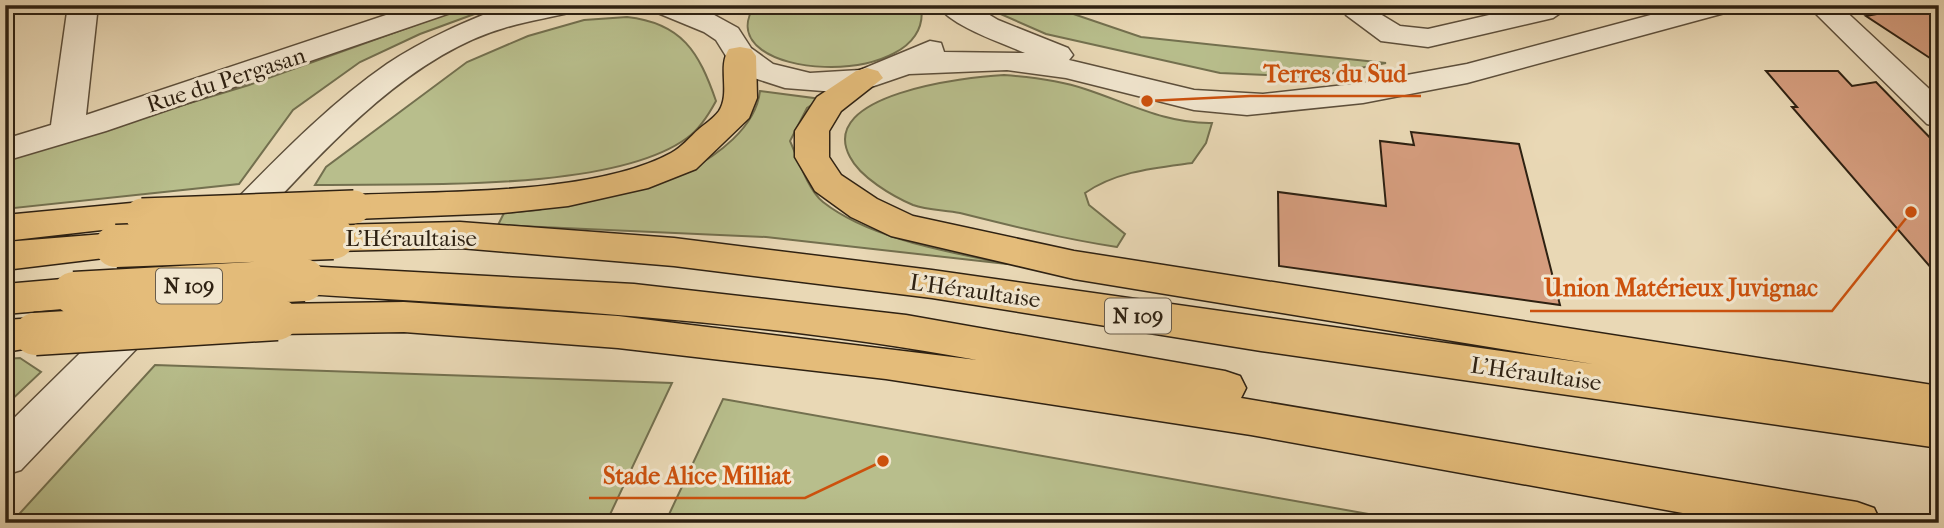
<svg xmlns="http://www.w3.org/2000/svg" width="1944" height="528" viewBox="0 0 1944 528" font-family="'IM FELL French Canon',serif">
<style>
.green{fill:#b8be8c;stroke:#73704f;stroke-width:2}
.building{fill:#d59d7e;stroke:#2e2112;stroke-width:2}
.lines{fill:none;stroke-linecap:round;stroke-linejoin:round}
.minor-casing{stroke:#5d4f3b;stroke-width:3}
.highway-casing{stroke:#2e2112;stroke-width:3}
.minor{fill:#f1e6cf;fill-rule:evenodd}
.highway{fill:#e4bc7a;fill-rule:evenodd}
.highway-bridge-far1-casing{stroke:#2e2112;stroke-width:36;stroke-linecap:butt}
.highway-bridge-casing{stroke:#2e2112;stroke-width:45;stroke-linecap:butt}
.highway-bridge-far1{stroke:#e4bc7a;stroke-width:33}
.highway-bridge{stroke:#e4bc7a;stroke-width:42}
.labels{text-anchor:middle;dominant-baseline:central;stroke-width:6;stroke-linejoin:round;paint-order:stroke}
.shield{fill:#f1e6cf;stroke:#685c4b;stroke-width:2}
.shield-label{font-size:21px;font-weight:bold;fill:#2e2112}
.street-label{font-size:23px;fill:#2e2112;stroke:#f1e6cf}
.leader{fill:none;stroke:#cc510d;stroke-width:2.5}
.callout-dot{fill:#cc510d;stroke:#f1e6cf;stroke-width:2.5}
.callout-label{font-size:24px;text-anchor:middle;font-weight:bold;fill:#cc510d;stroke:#f1e6cf;stroke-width:6;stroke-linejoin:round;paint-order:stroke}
</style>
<rect width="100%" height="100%" fill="#e9d8b5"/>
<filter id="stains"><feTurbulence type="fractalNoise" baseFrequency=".00286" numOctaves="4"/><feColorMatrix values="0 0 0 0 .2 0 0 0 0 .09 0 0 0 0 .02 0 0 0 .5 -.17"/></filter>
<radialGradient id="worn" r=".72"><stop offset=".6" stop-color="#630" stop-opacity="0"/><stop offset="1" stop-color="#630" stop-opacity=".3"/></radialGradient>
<path class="green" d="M471 5H499L420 34 360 62 293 110 239 184 5 209V159L249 85Z
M755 5H921C936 94 704 81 755 5Z
M980 5H1047L1141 37 1386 63 1314 77 1220 73 1046 34Z
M627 17C682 23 699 52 716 101 709 114 700 129 687 138 612 193 409 183 315 185L326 167 467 62 528 36 584 20Z
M1004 75C1032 77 1059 80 1085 89 1128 103 1166 124 1212 123L1206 143 1192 163C1155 168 1117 171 1085 193L1089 205 1125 234 1117 247C1064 239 1012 226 960 213 945 210 927 210 913 205 892 196 860 177 850 157 816 94 966 77 1004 75Z
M760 91 821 99 807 108 790 141C798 159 808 190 823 202 870 239 950 252 1007 264L766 237 498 225 504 213 538 210 686 172C716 156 756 128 760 91Z
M20 358 41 372 5 406V359Z
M155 365 672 383 606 523H11Z
M723 399 1419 523H665Z"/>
<path class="building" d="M1863 5H1939V64L1866 16 1877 14Z
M1766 71H1838L1852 86 1876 82 1939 147V277L1792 107H1797Z
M1411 132 1519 144 1560 305 1279 266 1278 192 1386 206 1380 141 1414 145Z"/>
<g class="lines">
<g class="minor-casing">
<path id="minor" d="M68 5H98L86 115 416 5H461L456 11 106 131 5 161V139L51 125Z
M507 5H582L577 11C553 17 527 21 504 28 400 58 311 165 239 241L226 245 213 241 207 232 213 223C268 168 322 109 387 64 424 39 465 22 507 5Z
M648 5H694L707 11 738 28 751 48 773 64 810 73 860 70 930 41 941 43 944 52 1025 53C1000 42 953 27 937 5H973L998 20 1068 48 1073 55 1069 60 1194 90 1263 94 1363 83 1467 64 1688 5H1737L1732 11 1467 83 1363 103 1247 115 1194 110 1066 78 1007 70 909 74 874 86 836 92 785 88 751 77 731 64 716 40 704 32 653 11Z
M1533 5H1572L1553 18 1428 47 1381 41 1346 15 1350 9 1361 6 1372 9 1400 26 1428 29Z
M1807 5H1839L1939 98V127L1927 124Z
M147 297 161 301 167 312 161 323 21 470 5 475V427L133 301Z"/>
</g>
<g class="highway-casing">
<path id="highway" d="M740 47 751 49 756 56 757 98 749 118 696 169 648 188 568 206 503 213 354 219 341 216 336 207 341 198 354 195C442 191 594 195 671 153 681 148 690 137 699 129 705 124 714 118 719 111 731 92 717 67 729 49Z
M867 68 878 71 883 78 841 111 829 131V157L841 175 877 199 913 216 1074 251 1939 386V448L1261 351 932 298 674 266 460 248 333 251 320 247 314 238 320 229 333 225 460 222 674 238 932 270 1593 364 1074 279 891 236 851 217 815 191 795 157V131L817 97 856 71Z
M142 202 155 206 160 215 155 224 5 241V215Z
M116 233 129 237 135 246 129 255 5 270V242Z
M304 266 634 284 906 315 1225 371 1240 376 1246 388 1241 398 1857 502 1874 508 1881 523H1738L1251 435 886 379 618 348 404 332 277 334 263 330 257 319 263 308 277 304 404 302 618 316 977 360C754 319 529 308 304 294L290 290 284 280 290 270Z
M74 278 88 283 94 293 88 303 74 308 5 314V284Z
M35 318 49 323 55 334 49 345 5 352V320Z"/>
</g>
<use href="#minor" class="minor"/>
<use href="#highway" class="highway"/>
<g class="highway-bridge-far1-casing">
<path id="highway-bridge-far1" d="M142 215 354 207"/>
</g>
<g class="highway-bridge-casing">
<path id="highway-bridge" d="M116 246 333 238
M74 293 304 280
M35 334 277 319"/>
</g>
<use href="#highway-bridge-far1" class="highway-bridge-far1"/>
<use href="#highway-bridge" class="highway-bridge"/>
</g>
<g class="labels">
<g class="shield">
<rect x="156" y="268.5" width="66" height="35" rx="5"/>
<rect x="1105" y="298.5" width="66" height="35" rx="5"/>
</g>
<g class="shield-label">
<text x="189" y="286">N 109</text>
<text x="1138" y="316">N 109</text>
</g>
<g class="street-label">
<text transform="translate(226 80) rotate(-18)">Rue du Pergasan</text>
<text x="411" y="238">L'Héraultaise</text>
<text transform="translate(975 291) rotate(8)">L'Héraultaise</text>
<text transform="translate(1536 374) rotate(8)">L'Héraultaise</text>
</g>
</g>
<path class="leader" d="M1147 101L1250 96H1421M1911 212L1832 311H1530M883 461L805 498H589"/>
<g class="callout-dot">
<circle cx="1147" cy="101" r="7"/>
<circle cx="1911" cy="212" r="7"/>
<circle cx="883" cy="461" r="7"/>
</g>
<g class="callout-label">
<text x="1335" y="82">Terres du Sud</text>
<text x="1681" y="296">Union Matérieux Juvignac</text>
<text x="697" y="484">Stade Alice Milliat</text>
</g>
<rect width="1944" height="528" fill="none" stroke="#e9d8b5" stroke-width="28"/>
<rect x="7" y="7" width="1930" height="514" fill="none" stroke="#2e2112" stroke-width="3.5"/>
<rect x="14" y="14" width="1916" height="500" fill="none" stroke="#2e2112" stroke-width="2"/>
<rect width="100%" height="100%" filter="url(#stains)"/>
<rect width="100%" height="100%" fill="url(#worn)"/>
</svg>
